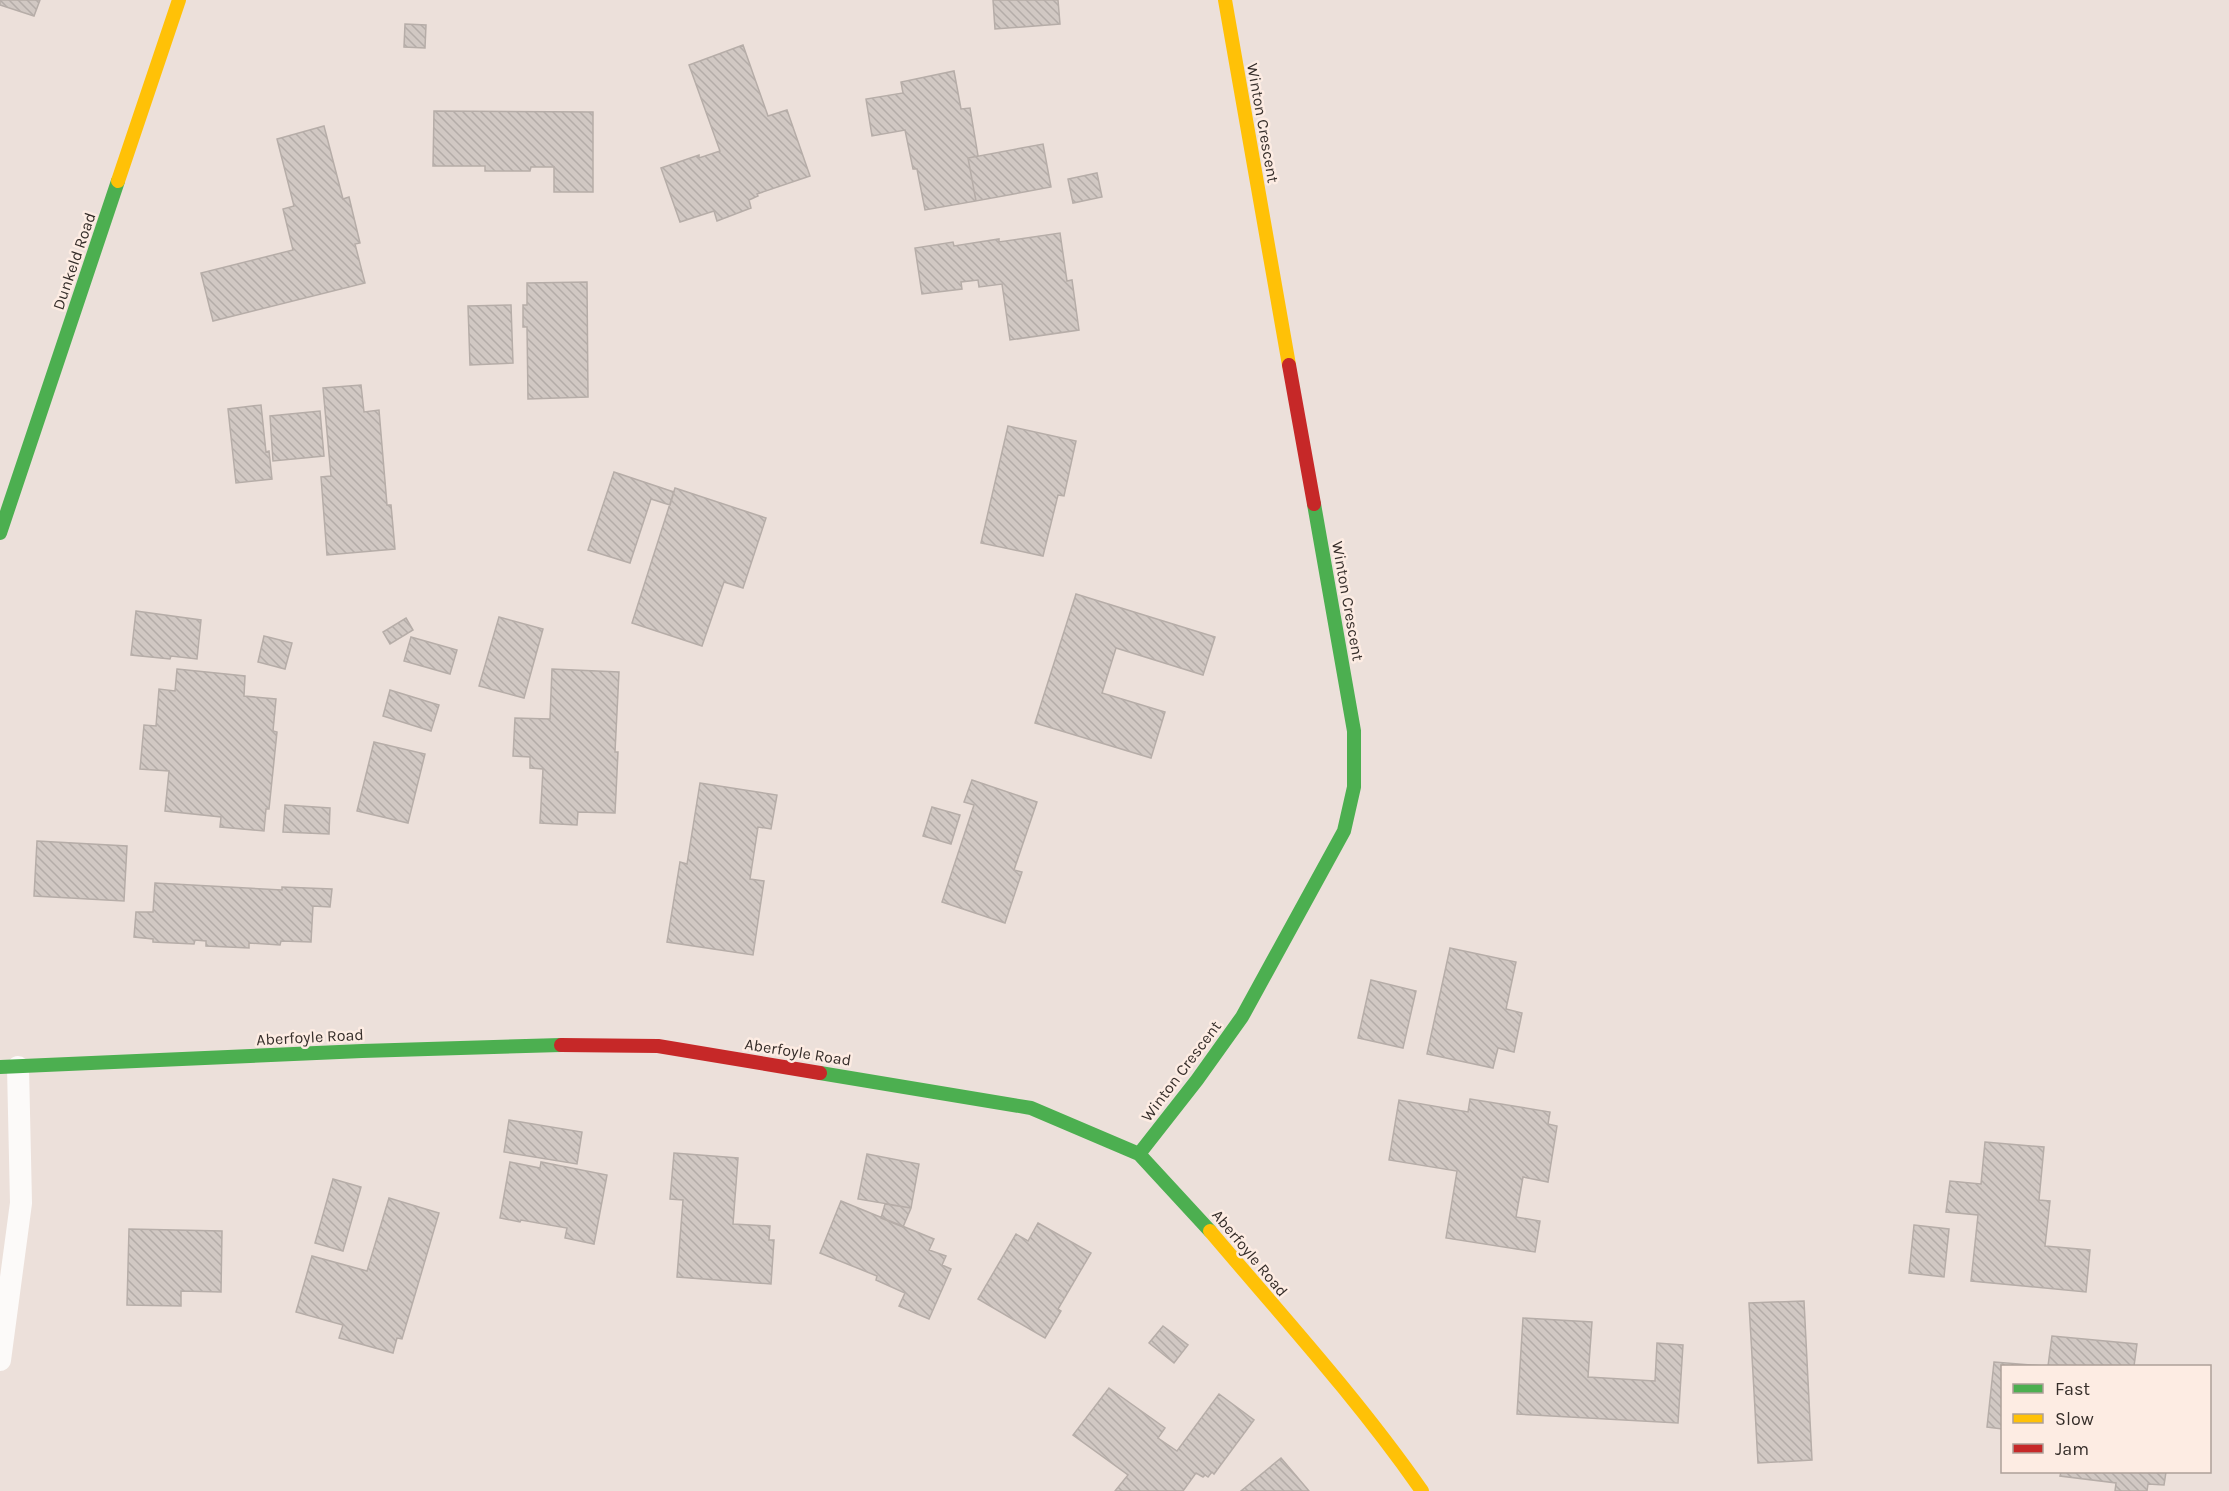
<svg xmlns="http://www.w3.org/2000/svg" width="2229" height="1491" viewBox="0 0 2229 1491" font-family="Karla,sans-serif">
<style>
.building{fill:url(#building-back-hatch);stroke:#b6ada8;stroke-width:1.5}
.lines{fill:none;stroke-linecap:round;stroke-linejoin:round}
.lane{stroke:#fcfaf9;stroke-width:22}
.fast{stroke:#4caf50;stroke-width:14}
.slow{stroke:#ffc107;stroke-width:14}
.jam{stroke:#c62828;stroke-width:14}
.labels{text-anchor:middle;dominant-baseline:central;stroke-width:5;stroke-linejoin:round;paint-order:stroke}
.street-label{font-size:16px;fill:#362e2a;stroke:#fdece3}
</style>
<defs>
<pattern id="building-back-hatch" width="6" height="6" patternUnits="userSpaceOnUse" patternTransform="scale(1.5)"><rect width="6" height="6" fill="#d1c8c3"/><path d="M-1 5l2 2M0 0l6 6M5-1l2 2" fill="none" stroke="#b4aca8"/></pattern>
</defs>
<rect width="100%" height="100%" fill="#ece0da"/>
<path class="building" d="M0 0H40L34 16 0 5Z
M993 0H1058L1060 24 995 29Z
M405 24 426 25 425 48 404 47Z
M743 45 768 116 787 110 810 176 757 194 758 196 749 200 751 208 717 221 714 211 680 222 661 168 699 155V158L720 151 689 65Z
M954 71 961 109 970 108 978 156 968 158 976 201 925 210 917 169H913L905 130 872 136 866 99 903 93 901 82Z
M434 111 593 112V192H554V167H531L530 171H485V166H433Z
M324 126 343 199 349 197 360 243 355 244 365 283 213 321 201 273 293 250 283 209 294 206 277 139Z
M1043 144 1051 187 976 201 968 158Z
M1097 173 1102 197 1073 203 1068 179Z
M1060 233 1067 281 1072 280 1079 330 1010 340 1002 284 979 287 978 280 961 282 962 289 922 294 915 248 953 242 954 246 999 239V242Z
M587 282 588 397 528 399 527 327H523V305H527V283Z
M511 305 513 363 470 365 468 306Z
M361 385 364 412 379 410 387 505H391L395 549 327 555 321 477 331 476 323 388Z
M261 405 266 452 269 451 272 479 236 483 228 409Z
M320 411 324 456 273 461 270 416Z
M1008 426 1076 441 1064 496 1058 495 1043 556 981 543Z
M614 472 674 492 670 505 651 499 630 563 588 550Z
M675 488 766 518 743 588 724 582 702 646 632 623Z
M1076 594 1215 637 1203 675 1116 648 1102 693 1165 712 1151 758 1035 723Z
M136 611 201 620 197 659 171 656 170 659 131 655Z
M499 617 543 629 524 698 479 686Z
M406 618 413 630 390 644 383 632Z
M264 636 292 643 285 669 258 662Z
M411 637 457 650 450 674 404 661Z
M177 669 245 676 244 696 276 699 273 731 277 732 269 809H266L264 831 220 827 221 817 165 811 169 771 140 769 144 725 156 726 159 689 175 691Z
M552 669 619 672 615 752H618L615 813 578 812 577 825 540 823 543 769 530 768V757L513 756 515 718 550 719Z
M390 690 439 705 431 731 383 716Z
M374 742 425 754 408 823 357 811Z
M972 780 1037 802 1014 870 1022 872 1005 923 942 902 974 805 964 802Z
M700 783 777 795 771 829 758 827 750 879 764 881 753 955 667 942 680 862 687 864Z
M285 805 330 808 329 834 283 832Z
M932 807 960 815 951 844 923 836Z
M37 841 127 846 124 901 34 896Z
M155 883 282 890V887L332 889 330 907 313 906 311 942 281 941 280 945 249 943V948L206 946V941L195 940 194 944 153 942V939L134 937 136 912H153Z
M1450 948 1516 962 1506 1009 1522 1013 1514 1052 1498 1048 1493 1068 1427 1054Z
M1371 980 1416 991 1403 1048 1358 1038Z
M1470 1099 1550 1112 1548 1124 1557 1126 1548 1182 1523 1177 1516 1217 1540 1221 1535 1252 1446 1238 1457 1171 1389 1160 1399 1100 1468 1112Z
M509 1120 582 1132 577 1164 504 1152Z
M1985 1142 2044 1147 2039 1200 2050 1201 2045 1246 2090 1250 2086 1292 1971 1281 1978 1215 1946 1212 1950 1181 1981 1184Z
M674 1153 738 1158 733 1224 770 1226 769 1240H774L771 1284 677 1277 683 1200 670 1199Z
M867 1154 919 1164 911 1208 858 1199Z
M510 1162 540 1168 541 1162 607 1175 594 1244 565 1238 567 1228 521 1220 520 1222 500 1218Z
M333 1179 361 1187 343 1251 315 1243Z
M389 1198 439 1213 402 1339 397 1338 393 1353 339 1338 343 1325 296 1312 312 1256 367 1271Z
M841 1201 934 1239 929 1250 946 1256 942 1265 951 1269 929 1319 899 1306 905 1293 876 1280 877 1276 820 1253Z
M885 1204 911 1208 903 1227 881 1218Z
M1038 1223 1091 1253 1058 1309 1061 1311 1045 1338 978 1299 1016 1234 1028 1241Z
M1914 1225 1949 1229 1944 1277 1909 1273Z
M129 1229 222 1231 221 1292 181 1291V1306L127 1305Z
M1804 1301 1812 1460 1758 1463 1749 1303Z
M1523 1318 1592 1322 1588 1377 1655 1381 1657 1343 1683 1345 1678 1423 1517 1414Z
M1163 1326 1188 1345 1174 1363 1149 1343Z
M2052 1336 2137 1344 2134 1366H2048Z
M1994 1362 2044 1366H2002V1429L1987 1427Z
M1109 1388 1165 1428 1158 1438 1177 1451 1219 1394 1254 1420 1214 1474 1212 1472 1208 1477 1205 1475 1203 1477 1196 1473 1183 1491H1115L1128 1475 1073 1435Z
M1281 1458 1309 1491H1241Z
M2061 1472H2166L2164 1485 2148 1484 2147 1491H2115L2116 1483 2060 1476Z"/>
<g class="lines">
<path class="lane" d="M0 1360 21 1203 18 1067"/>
<path class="fast" d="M0 533 118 181
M0 1067 362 1051 561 1045
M820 1073 1031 1108 1139 1154 1210 1231
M1139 1154 1197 1080 1242 1017 1344 831 1354 787V731L1314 504"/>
<path class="slow" d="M1225 0 1289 365
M118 181 179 0
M1210 1231C1282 1316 1358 1399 1422 1491"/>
<path class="jam" d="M1289 365 1314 504
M561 1045 658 1046 820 1073"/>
</g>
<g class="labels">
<g class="street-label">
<text transform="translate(1263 123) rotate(80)">Winton Crescent</text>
<text transform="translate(74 261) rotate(-71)">Dunkeld Road</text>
<text transform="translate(1348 601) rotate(80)">Winton Crescent</text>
<text transform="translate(310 1037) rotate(-3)">Aberfoyle Road</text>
<text transform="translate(798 1052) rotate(9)">Aberfoyle Road</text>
<text transform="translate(1181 1071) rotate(-53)">Winton Crescent</text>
<text transform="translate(1250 1253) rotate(50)">Aberfoyle Road</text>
</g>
</g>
<rect x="2001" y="1365" width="210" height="108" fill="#fdece3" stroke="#ada099" stroke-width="1.5"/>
<rect x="2013" y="1384" width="30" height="9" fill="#4caf50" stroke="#ada099" stroke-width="1.5"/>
<text x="2055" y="1395" font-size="18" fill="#362e2a">Fast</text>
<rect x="2013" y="1414" width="30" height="9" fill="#ffc107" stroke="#ada099" stroke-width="1.5"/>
<text x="2055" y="1425" font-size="18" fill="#362e2a">Slow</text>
<rect x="2013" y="1444" width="30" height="9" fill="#c62828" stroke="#ada099" stroke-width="1.5"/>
<text x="2055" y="1455" font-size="18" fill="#362e2a">Jam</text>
</svg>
